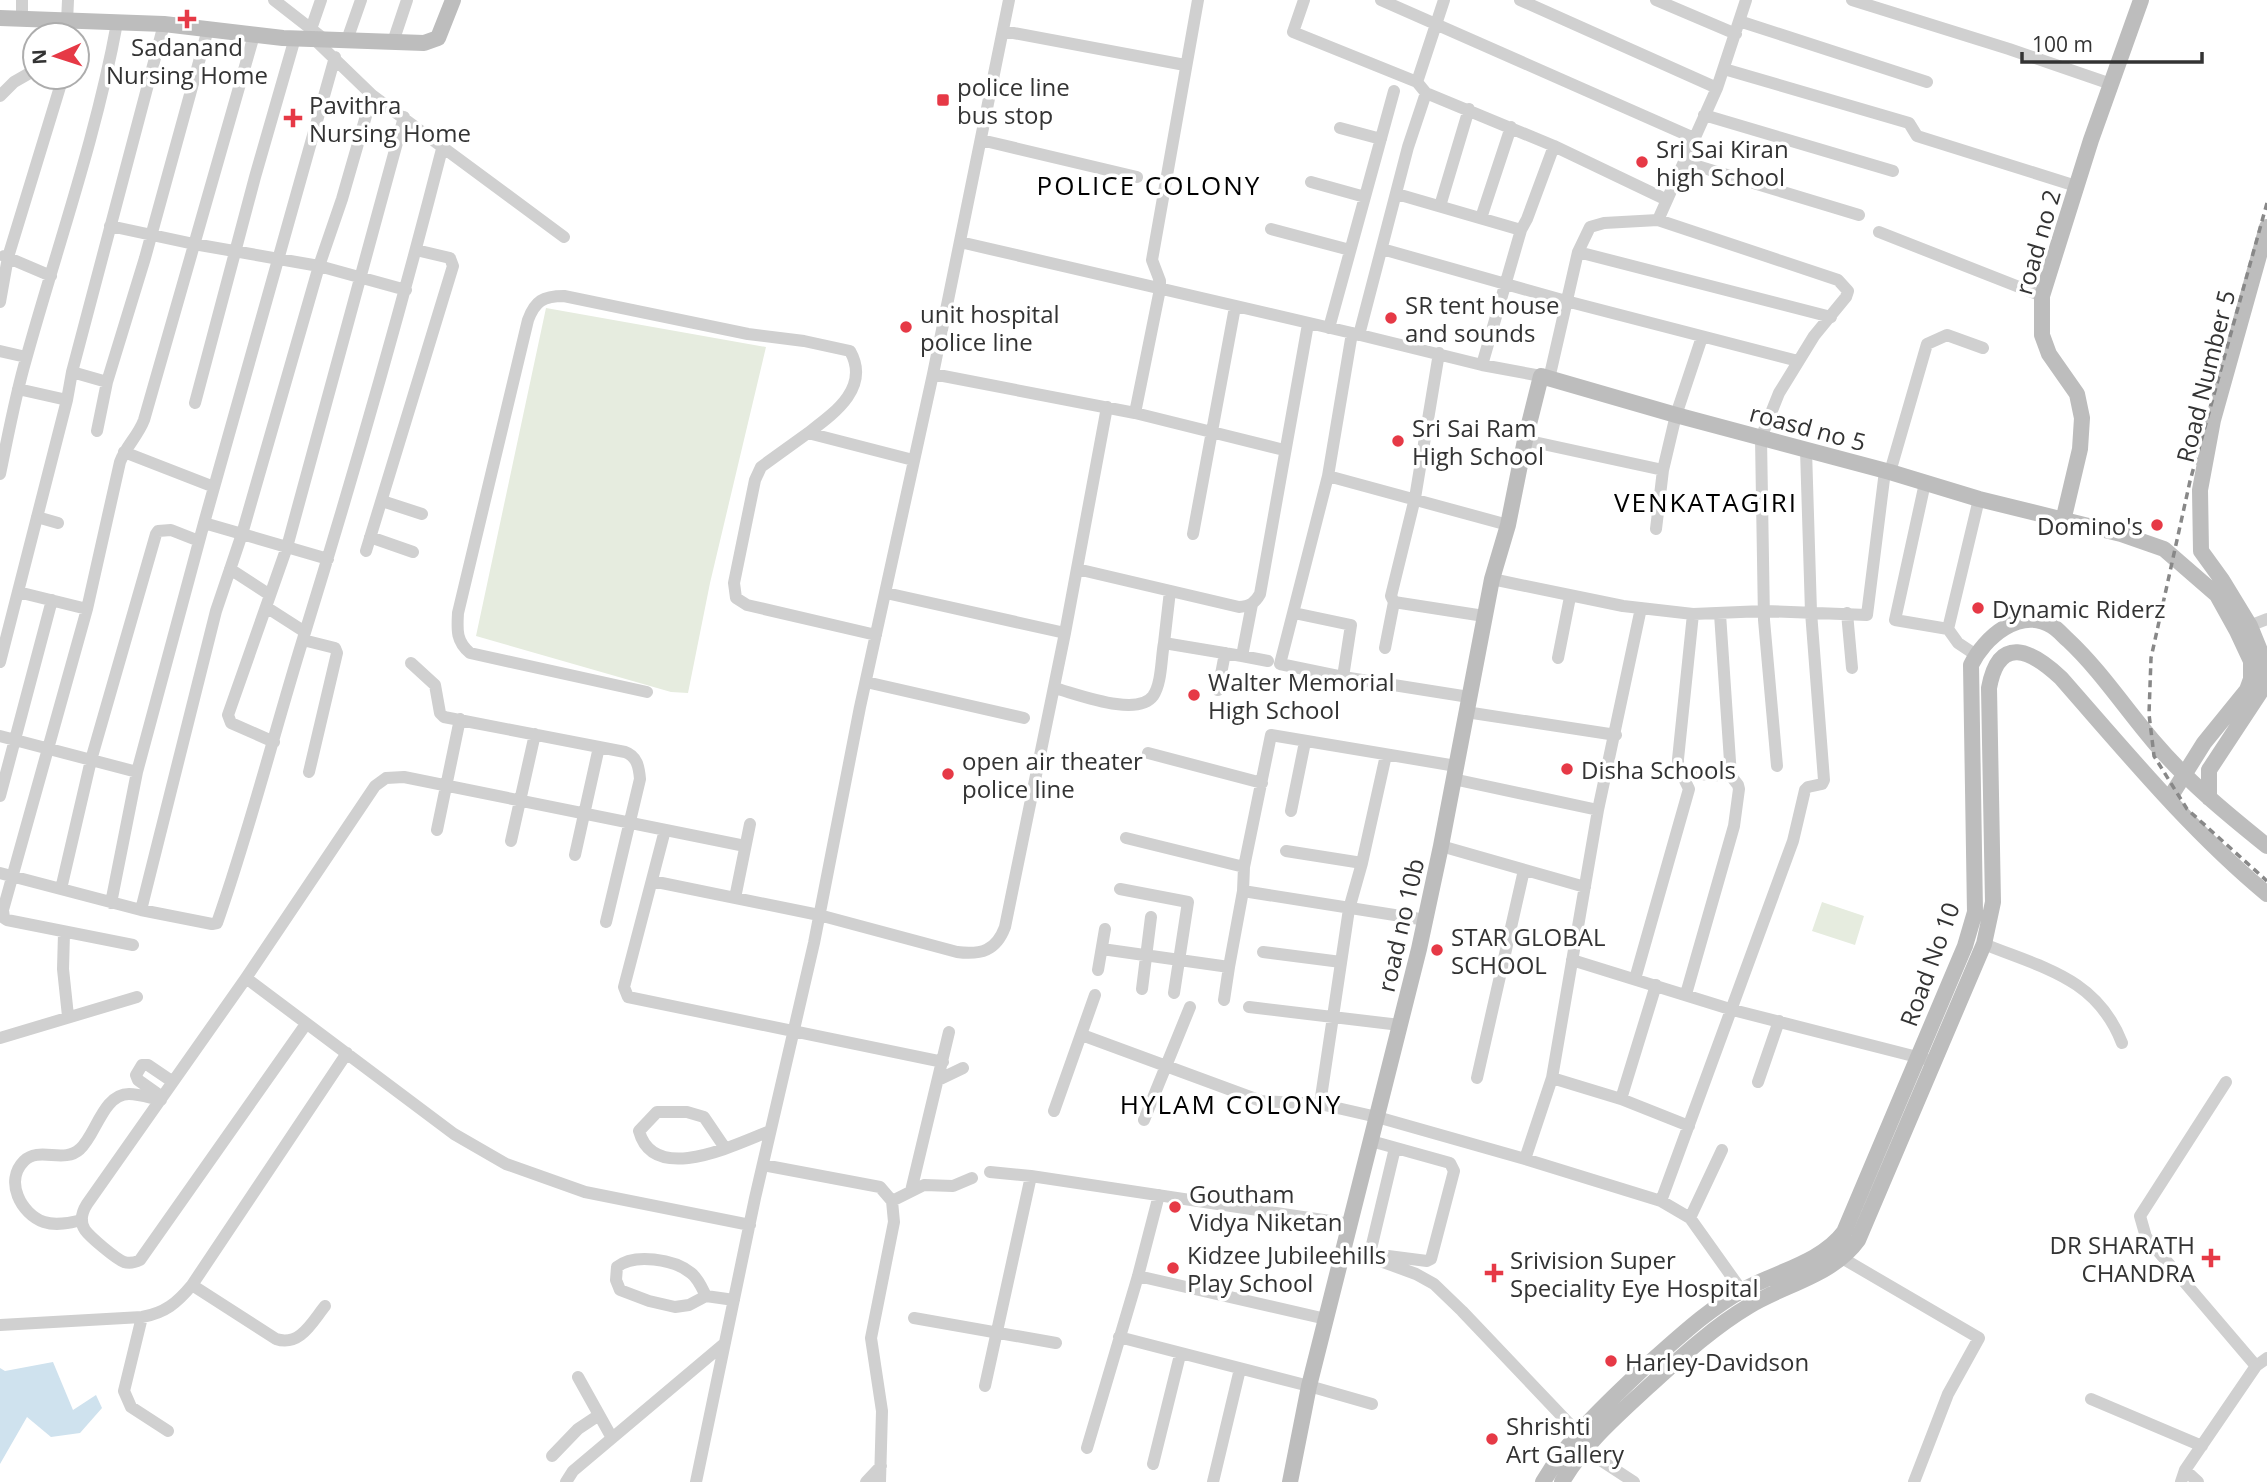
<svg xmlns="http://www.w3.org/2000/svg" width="2267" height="1482" viewBox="0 0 2267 1482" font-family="'Open Sans',sans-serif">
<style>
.green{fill:#e6ecdf}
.water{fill:#cfe2ee}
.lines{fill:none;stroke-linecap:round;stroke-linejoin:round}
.street{stroke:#d0d0d0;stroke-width:12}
.secondary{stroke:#bdbdbd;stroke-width:16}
.rail{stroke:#888;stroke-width:3.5;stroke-dasharray:7 5;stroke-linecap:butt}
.poi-dot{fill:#e63946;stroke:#fff;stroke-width:2.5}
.labels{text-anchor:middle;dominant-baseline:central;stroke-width:7;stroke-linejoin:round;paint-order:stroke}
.poi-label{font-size:24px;fill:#333;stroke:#fff;text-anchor:start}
.street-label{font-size:24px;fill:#333;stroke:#fff}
.neighbourhood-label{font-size:26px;letter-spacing:2px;fill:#000;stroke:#fff}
</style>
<rect width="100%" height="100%" fill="#fff"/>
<path class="green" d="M546 308 766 347 710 583 688 693 671 692 476 636Z
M1822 902 1864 916 1855 945 1812 931Z"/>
<path class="water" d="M53 1362 73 1410 96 1395 102 1408 80 1433 51 1437 27 1417 0 1464V1368L5 1371Z"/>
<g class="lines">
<path class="street" d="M274 0 324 39
M1304 0 1293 32 1417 82
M1381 0 1694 138
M1444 0 1417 82 1426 93 1554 146 1667 200
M1520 0 1717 88
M1656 0 1736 34
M1852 0 2009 49 2111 84
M22 19V0
M1739 21 1927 82
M67 22 68 0
M311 29 321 0
M1003 31 1185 65
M314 39 372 95 564 237
M347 40 361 0
M393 42 407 0
M1724 69 1909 123 1917 136 2076 186
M0 96 14 82 35 70
M1704 115 1893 171
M1340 128 1381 139
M981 140 1137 177
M1684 162 1859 215
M1311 182 1365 197
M1397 194 1521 230
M1440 206 1469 109
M1481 218 1511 127
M1658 220 1717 88 1746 0
M110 226 194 244 319 266 406 290
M1271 229 1350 250
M1879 232 2042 296
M960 242 1352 333 1482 365 1541 376
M1382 249 1566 301 1798 361
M1578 252 1831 317
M4 256 51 276
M0 302 8 257 63 77
M1329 328 1394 91
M1352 333 1328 476 1280 664 1343 677 1469 697
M1359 335 1408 147 1426 93
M0 351 26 357
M1482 365 1521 230 1527 219 1554 146
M72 372 107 382
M933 374 1135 413 1284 450
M1549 379 1578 252 1590 227 1604 223 1658 220 1838 280 1848 291 1846 297 1814 336 1779 393 1761 438 1764 620 1777 766
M18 389 67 400
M195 403 255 177 295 38
M1135 413 1160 289V281L1152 260 1198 0
M97 431 107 382 145 258 208 29
M1525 440 1663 470
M124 452 214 487
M1890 472 1927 344 1947 335 1983 348
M0 474C8 436 15 397 26 359 57 247 96 138 117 23
M1328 476 1508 525
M1925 483 1895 620 1948 629
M382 501 422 514
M37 517 58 523
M204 523 328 559
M1656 529 1663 470 1676 415 1702 337
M1193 534 1235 307
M370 537 413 552
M366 551 453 266 450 258 416 250
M230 569 270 595
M1077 569 1239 607C1250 606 1255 603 1260 594L1308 324
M1492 579 1623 606 1693 614 1764 611 1867 615 1885 471
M18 592 87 609
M1394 602 1484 616
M266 607 305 632
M1294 613 1351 625 1343 677
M1847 613 1852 668
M2244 628 2267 619
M1065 633 1107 407
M876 635 747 605 736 598 734 583 755 480 761 467 808 433 913 460
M303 640 335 648 337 653 309 772
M1164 643 1170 591
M1385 648 1394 602 1391 596 1415 498 1439 353
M1976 655 1958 643 1948 629 1979 499
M1242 656 1268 661
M1558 658 1570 597
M0 662 67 400 72 372 164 24
M411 663 435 685 440 713 444 717 625 752C637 756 639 767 640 779L606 922
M866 682 1024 718
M1054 688C1075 693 1137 718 1153 696 1162 683 1161 658 1164 643L1242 656 1252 604
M1218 690 1225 653
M647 692 470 653C456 641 457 630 458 613L528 320C535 301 543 296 564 296L748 334 804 341 850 351C871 388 833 414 808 433
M1466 712 1616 735
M0 736 137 772
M274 742 231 723 228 715 287 547 404 117
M1148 753 1262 783
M1681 773 1731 776
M1453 779 1598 810
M0 796 52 600
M1291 811 1305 742
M437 830 460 719
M665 830 624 987 628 997 943 1062
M1126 838 1244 867
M511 841 535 734
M1441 846 1585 887
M1286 851 1362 863
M575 855 599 747
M0 873 141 910 212 924 217 923C250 829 274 733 303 639 353 477 400 313 442 149
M652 881 819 915 957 952C981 955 996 951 1005 927L1065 633 886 593
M61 889 91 760 156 534 158 531 171 530 199 541
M1120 889 1188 902 1174 993
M1243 891 1426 920
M735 898 750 824
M111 903 137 772 204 523 335 57
M141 910 216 611 242 534 319 266 342 199 372 95
M64 933 63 969 68 1016
M1984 944C2043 968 2097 978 2122 1043
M133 945 7 920 4 918 3 910 87 609 120 462C126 446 138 436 144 420L254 35
M1102 949 1229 967 1243 891 1244 867 1271 735 1456 766
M1263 952 1341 962
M1572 960 1733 1010 1925 1059
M1098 970 1105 929
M246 978 454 1134 506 1164 585 1192 750 1225
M1635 979 1689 789 1678 766V759L1693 614
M1142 989 1151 917
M1686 994 1734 826 1739 789 1738 785 1731 776 1720 614
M1224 1000 1229 967
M1249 1007 1400 1025
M306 1024 140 1260C134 1263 130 1264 124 1262 116 1259 90 1237 85 1230 79 1221 82 1212 87 1204L246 978 375 786 386 778 404 777 745 846
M1082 1035 1261 1101 1320 1104 1377 1117 1525 1159 1661 1201 1690 1218 1742 1291
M0 1038 137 997
M1477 1078 1524 870
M1552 1078 1621 1099 1689 1126
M938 1080 963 1068
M1758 1082 1779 1021
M2226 1082 2140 1216 2146 1237 2256 1366
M162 1097 138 1080 136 1075 142 1065H148L173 1082
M1621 1099 1656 985
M1320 1104 1349 909 1362 863 1386 755
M1054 1111 1095 995
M1144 1120 1190 1007
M1371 1141 1450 1163 1454 1171 1431 1259 1427 1261 1388 1256 1377 1259
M725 1148 704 1117 687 1112H657L639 1131C654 1186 736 1144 770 1131
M1395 1148 1370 1253 1372 1258 1416 1274 1434 1284 1462 1311 1578 1433
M1525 1159 1552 1078 1598 810 1641 608
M763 1165 880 1187 892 1201 924 1185 953 1186 972 1178
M990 1172 1031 1176 1350 1224
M911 1191 949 1032
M1661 1201 1793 841 1805 790 1808 787 1822 784 1824 780 1811 612 1806 450
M1690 1218 1722 1150
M82 1220C70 1223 56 1226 44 1222 21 1214 4 1181 24 1161 39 1146 64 1164 80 1149 96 1135 103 1094 129 1094 139 1094 151 1098 161 1100
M1842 1258 1979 1338 1948 1394 1914 1482
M1138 1276 1326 1319
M192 1285 276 1339C300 1347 312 1322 325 1306
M706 1296C702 1288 698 1278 691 1273 674 1259 634 1253 617 1267L616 1280 620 1290 649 1301 675 1307 689 1305 706 1296 734 1300
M142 1317 124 1391 131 1407 168 1431
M914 1318 1056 1343
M0 1325 142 1317C165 1313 177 1303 192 1285L347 1053
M1119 1337 1309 1386 1372 1404
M578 1377 612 1438
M985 1386 1031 1176
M2091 1399 2202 1446
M1087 1448 1138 1276 1159 1195
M1585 1450 1634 1482
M552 1456 578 1429 599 1415
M1153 1464 1180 1355
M2185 1470 2198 1482
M566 1482 573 1471 725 1343
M696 1482 755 1198 814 943 860 707 933 374 1009 0
M866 1482 881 1466
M880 1482 882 1411 871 1338 894 1222 892 1201
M1213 1482 1240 1369
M2181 1482 2185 1470 2256 1366 2267 1358"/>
<path class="secondary" d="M0 18 164 24 283 38 424 43 438 38 453 0
M2063 521 2080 449 2082 418 2077 394 2049 354 2042 335V296L2091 140 2141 0
M2209 798V770L2265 685 2266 672 2263 658 2250 626 2222 580 2201 551 2200 490 2213 420 2267 227
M1290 1482 1309 1386 1419 949 1441 846 1492 579 1508 525 1525 440 1541 376 1676 415 1890 472 1979 499 2121 534 2164 549 2217 595 2237 631 2251 661V679L2247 690 2204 743 2169 799
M1543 1482C1570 1436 1608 1402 1646 1366 1677 1339 1707 1310 1743 1290 1776 1272 1822 1262 1844 1232L1965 946 1975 912 1971 665C1984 638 2020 606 2052 626 2058 629 2063 636 2068 640 2100 670 2125 708 2154 742 2187 781 2226 813 2267 846
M1562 1482C1584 1444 1617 1416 1648 1387 1680 1358 1712 1328 1749 1306 1785 1284 1832 1276 1858 1240L1984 944 1993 902 1989 688C1999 634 2031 650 2061 678 2126 752 2191 831 2267 894"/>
<path class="rail" d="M2267 203 2190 481 2151 658 2149 714 2154 756 2187 809 2267 881"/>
</g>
<g class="poi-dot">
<path d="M183.5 8.5h7v7h7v7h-7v7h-7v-7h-7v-7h7z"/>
<rect x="936" y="93" width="14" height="14" rx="3.5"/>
<path d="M289.5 107.5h7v7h7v7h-7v7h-7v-7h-7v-7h7z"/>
<circle cx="1642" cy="162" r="7"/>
<circle cx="1391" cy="318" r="7"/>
<circle cx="906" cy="327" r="7"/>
<circle cx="1398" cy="441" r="7"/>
<circle cx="2157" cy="525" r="7"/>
<circle cx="1978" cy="608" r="7"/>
<circle cx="1194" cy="695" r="7"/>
<circle cx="1567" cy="769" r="7"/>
<circle cx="948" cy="774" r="7"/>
<circle cx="1437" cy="950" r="7"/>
<circle cx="1175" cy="1207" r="7"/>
<path d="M2207.5 1247.5h7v7h7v7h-7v7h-7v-7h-7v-7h7z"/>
<circle cx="1173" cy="1268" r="7"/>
<path d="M1490.5 1262.5h7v7h7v7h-7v7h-7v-7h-7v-7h7z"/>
<circle cx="1611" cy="1361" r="7"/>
<circle cx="1492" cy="1439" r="7"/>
</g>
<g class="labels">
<g class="poi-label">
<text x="187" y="46" text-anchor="middle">Sadanand<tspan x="187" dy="28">Nursing Home</tspan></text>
<text x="957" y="86">police line<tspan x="957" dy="28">bus stop</tspan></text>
<text x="309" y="104">Pavithra<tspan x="309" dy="28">Nursing Home</tspan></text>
<text x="1656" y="148">Sri Sai Kiran<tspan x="1656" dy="28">high School</tspan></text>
<text x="1405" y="304">SR tent house<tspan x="1405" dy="28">and sounds</tspan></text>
<text x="920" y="313">unit hospital<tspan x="920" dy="28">police line</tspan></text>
<text x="1412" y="427">Sri Sai Ram<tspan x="1412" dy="28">High School</tspan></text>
<text x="2143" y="525" text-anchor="end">Domino's</text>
<text x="1992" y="608">Dynamic Riderz</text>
<text x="1208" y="681">Walter Memorial<tspan x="1208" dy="28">High School</tspan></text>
<text x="962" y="760">open air theater<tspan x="962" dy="28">police line</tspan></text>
<text x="1581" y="769">Disha Schools</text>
<text x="1451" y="936">STAR GLOBAL<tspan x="1451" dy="28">SCHOOL</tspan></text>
<text x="1189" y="1193">Goutham<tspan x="1189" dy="28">Vidya Niketan</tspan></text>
<text x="2195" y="1244" text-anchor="end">DR SHARATH<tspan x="2195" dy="28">CHANDRA</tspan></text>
<text x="1187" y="1254">Kidzee Jubileehills<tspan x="1187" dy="28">Play School</tspan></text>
<text x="1510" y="1259">Srivision Super<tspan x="1510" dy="28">Speciality Eye Hospital</tspan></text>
<text x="1625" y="1361">Harley-Davidson</text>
<text x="1506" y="1425">Shrishti<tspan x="1506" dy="28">Art Gallery</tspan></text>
</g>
<g class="street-label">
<text transform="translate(2037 242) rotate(-74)">road no 2</text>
<text transform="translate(2205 376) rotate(-76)">Road Number 5</text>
<text transform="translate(1808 427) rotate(15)">roasd no 5</text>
<text transform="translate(1400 925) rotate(-77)">road no 10b</text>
<text transform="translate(1929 964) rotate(-70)">Road No 10</text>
</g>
<g class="neighbourhood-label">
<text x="1149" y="185">POLICE COLONY</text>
<text x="1706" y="502">VENKATAGIRI</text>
<text x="1231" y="1104">HYLAM COLONY</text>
</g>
</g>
<g transform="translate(56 56) rotate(267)"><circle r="33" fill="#ffffff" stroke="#adadad" stroke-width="2"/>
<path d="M0-5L12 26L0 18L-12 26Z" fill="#e63946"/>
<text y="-10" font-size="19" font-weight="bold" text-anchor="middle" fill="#333333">N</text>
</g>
<path d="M2022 52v10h180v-10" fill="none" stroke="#333333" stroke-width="3.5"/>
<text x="2032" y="52" font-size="21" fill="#333333" stroke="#ffffff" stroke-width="5" paint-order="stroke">100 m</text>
</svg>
